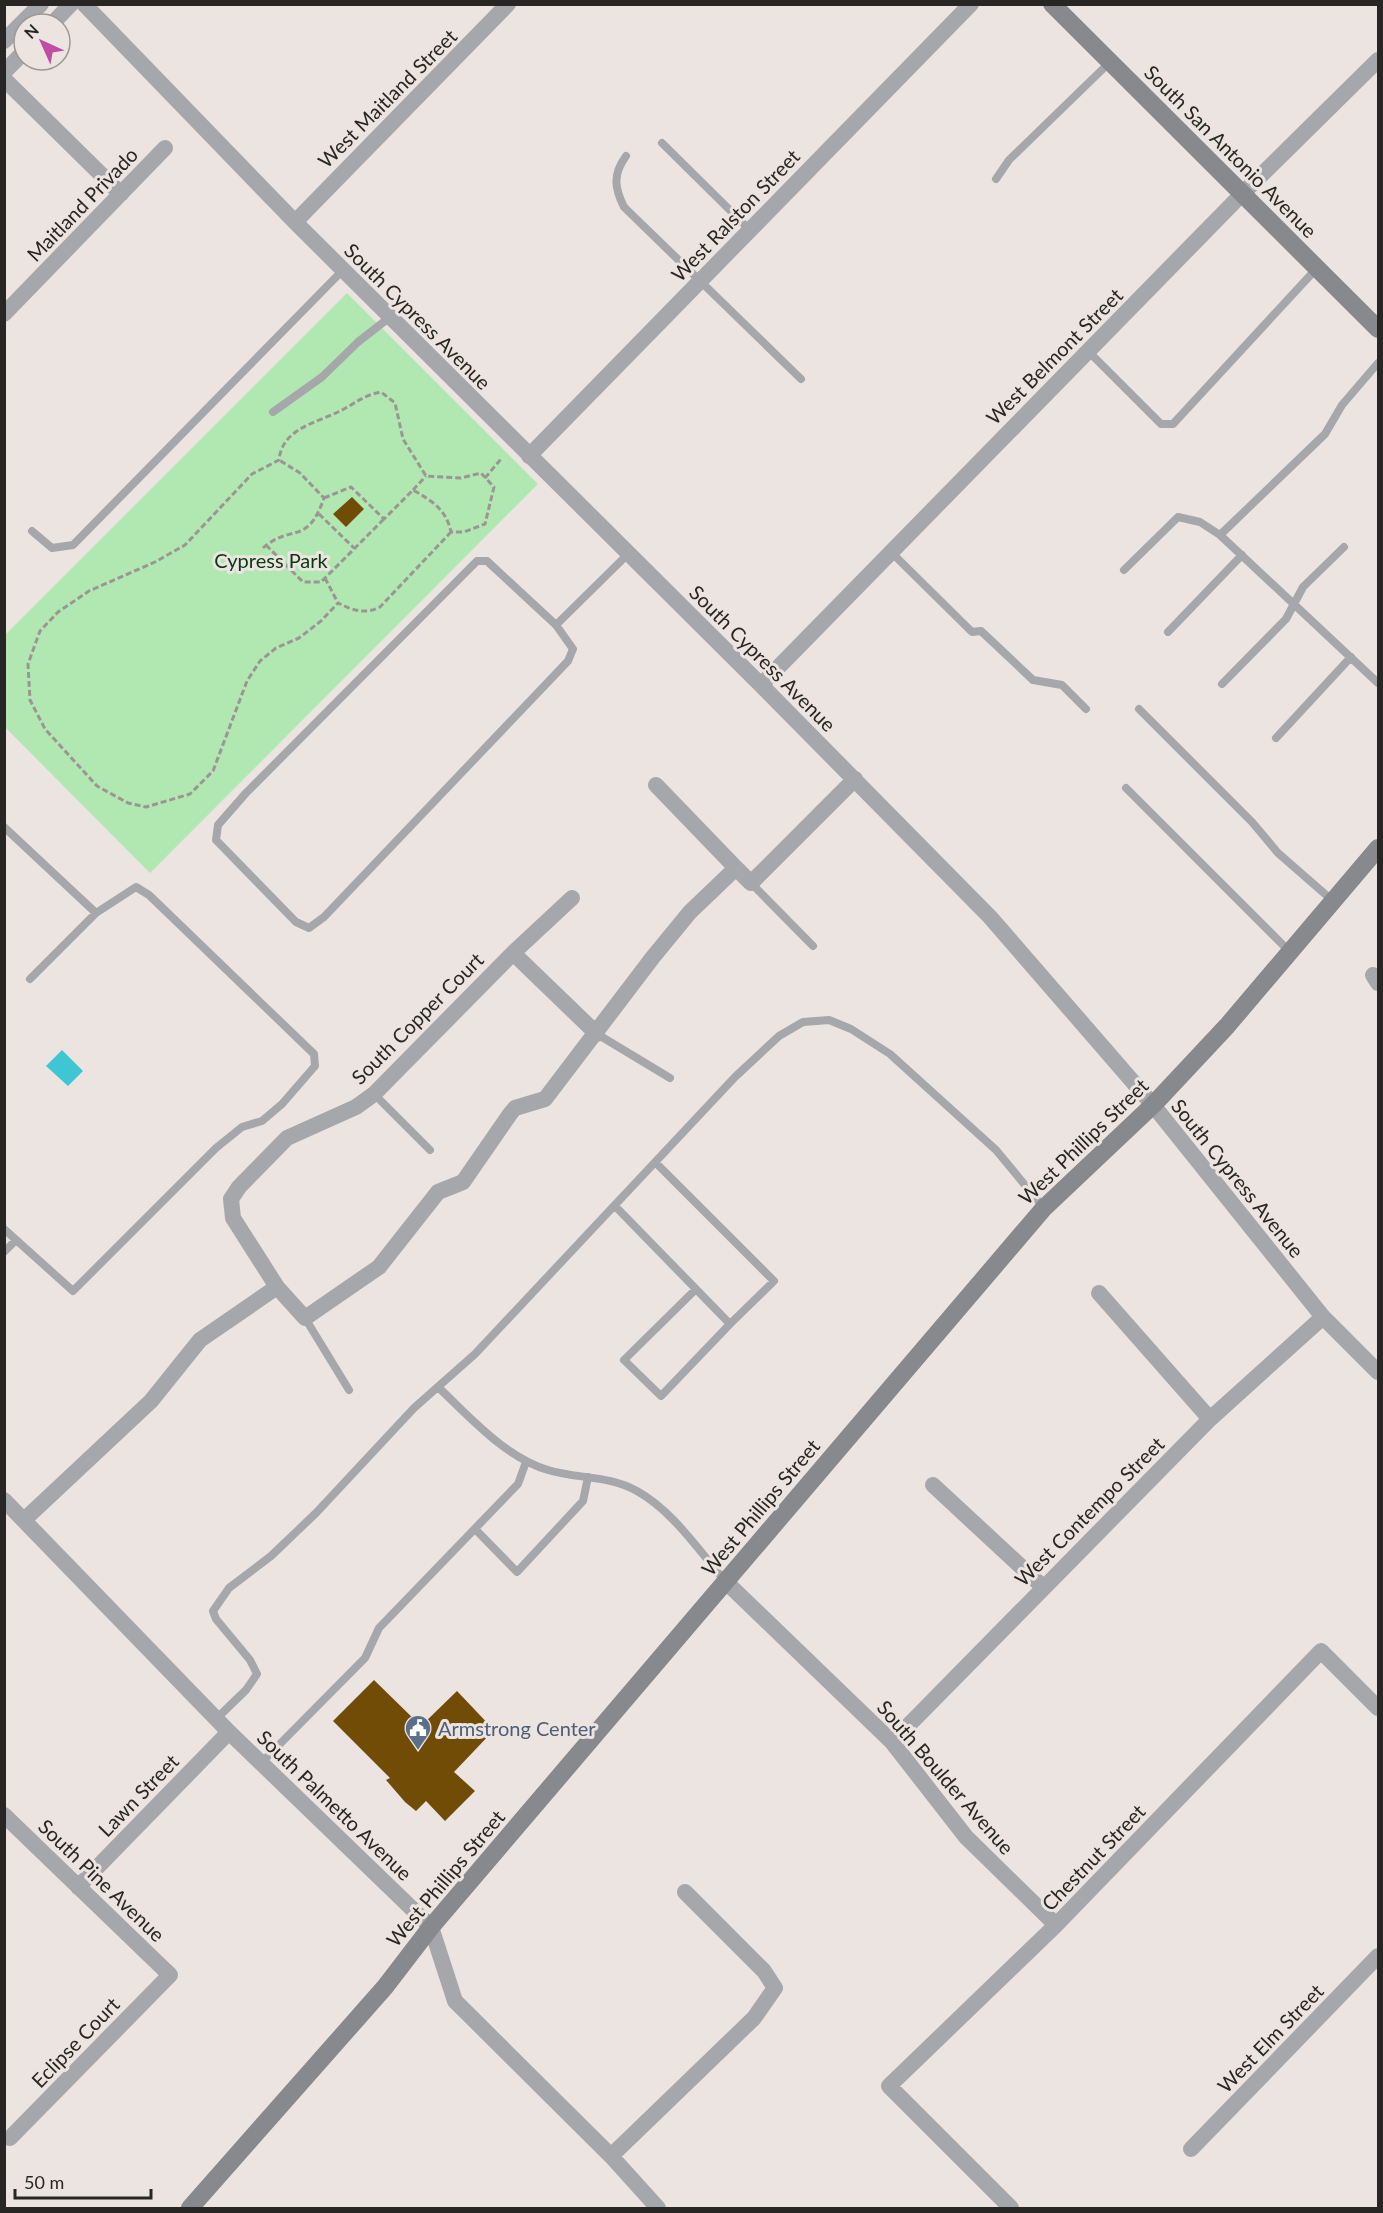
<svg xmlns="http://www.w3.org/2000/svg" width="1383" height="2213" viewBox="0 0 1383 2213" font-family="Lato,sans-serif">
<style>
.green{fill:#b1e8b2}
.water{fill:#3fc6d3}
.building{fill:#714c06}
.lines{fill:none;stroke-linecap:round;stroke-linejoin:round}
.path{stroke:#9b9693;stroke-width:3;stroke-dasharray:6 3;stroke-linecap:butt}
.lane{stroke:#a6a7aa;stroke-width:8}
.street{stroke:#a6a7aa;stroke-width:16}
.secondary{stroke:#87898d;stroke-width:18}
.labels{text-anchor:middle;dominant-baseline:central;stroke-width:6;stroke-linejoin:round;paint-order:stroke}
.street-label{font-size:20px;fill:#282624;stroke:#ebe4e1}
.park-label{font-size:20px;fill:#08390f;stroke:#ebe4e1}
.service-label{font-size:20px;fill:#4e5e75;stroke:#ebe4e1;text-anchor:start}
</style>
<rect width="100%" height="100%" fill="#ebe4e1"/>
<path class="green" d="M347 293 538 484 150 873 5 727V635Z"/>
<path class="water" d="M62 1050 83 1071 68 1086 46 1066Z"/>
<path class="building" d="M352 497 364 509 346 527 333 514Z
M374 1680 421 1726 457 1691 494 1730 454 1772 475 1791 445 1821 426 1801 416 1811 405 1802 386 1780 390 1778 333 1721Z"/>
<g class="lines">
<path class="path" d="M485 478 501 459
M413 490 426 476
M324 498 351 487 384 519 413 490C432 501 446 509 451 532H464L485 524 494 487 481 473 461 478 426 476 403 439 395 403 381 392C361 396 355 404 338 412 315 423 282 429 279 460L252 474 185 545 155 562 89 591 58 612 40 631 28 664 30 700 45 729 97 786 128 803 146 807 190 794 213 771 247 681 260 661 276 648 299 638 321 621 338 603C353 610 364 615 380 607L451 532
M319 514 354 548
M266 545 303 582H321L384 519
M263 548C291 523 307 547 324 498L300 473 279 460
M325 578 338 603"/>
<path class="lane" d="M662 143 750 230
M626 156C613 174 614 187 624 207L801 379
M996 179 1009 160 1110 62
M1088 351 1161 424H1173L1317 268
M273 412 322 377 358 342 390 317
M32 531 52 548 73 545 343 270
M1220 535 1325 434 1342 405 1378 363
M891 552 972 632 981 631 1033 680 1062 685 1086 709
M477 561H487L556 625 573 649 568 661 324 917 309 928 296 922 216 840 218 825 246 793Z
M1124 570 1178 517 1200 522 1220 535 1378 683
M556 625 628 554
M1168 632 1242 555
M1222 684 1286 619 1303 587 1344 547
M1139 709 1252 822 1278 853 1333 901
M1276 738 1351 657
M1126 788 1290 952
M4 827 96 913 136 887 149 895 314 1054 315 1066 282 1104 262 1121 242 1127 216 1148 73 1291 4 1229
M751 883 813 946
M30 979 96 913
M597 1034 670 1078
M374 1094 430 1150
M615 1206 730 1324 774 1281 656 1163
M4 1252 16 1240
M696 1289 624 1360 661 1396 730 1324
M305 1318 349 1390
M439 1388C471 1418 505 1457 548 1470 577 1479 609 1475 637 1491 673 1511 699 1551 726 1582
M476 1530 517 1572 583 1501 588 1477
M216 1719 246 1690 257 1674 250 1660 216 1619 213 1611 229 1588 271 1556 316 1513 414 1408 475 1354 735 1077 779 1036 803 1022 829 1020 851 1029 890 1054 996 1150 1044 1208
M261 1763 365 1658 379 1628 518 1484 526 1462"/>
<path class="street" d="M84 4 295 222 761 685 990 917 1153 1105 1323 1317 1378 1372
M52 24 71 4
M4 41 41 4
M4 72 24 52
M4 79 121 194
M295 222 508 4
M4 314 165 148
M529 456 971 4
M761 685 1242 194 1378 60
M736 868 751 883 855 779
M572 898 513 953 597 1034
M1373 975 1378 983
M277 1287 305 1318 379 1267 438 1192 463 1182 510 1114 515 1108 545 1099 653 957 690 912 736 868 656 785
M1099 1293 1210 1419
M933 1485 1043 1587
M4 1500 229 1732 431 1927 455 2001 611 2156 658 2208
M24 1520 151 1401 200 1340 277 1287 233 1218 231 1199 239 1187 287 1138 356 1107 374 1094 513 953
M726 1582 892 1742 966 1837 1056 1925
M892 1742 1210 1419 1323 1317
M4 1815 170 1975 10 2138
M78 1887 229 1732
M1191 2149 1378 1956
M611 2156 754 2018 775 1988 764 1971 685 1892
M1011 2208 889 2086 1056 1925 1321 1651 1378 1708"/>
<path class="secondary" d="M1052 4 1378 329
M190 2208 385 1987 431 1927 1044 1208 1153 1105 1227 1026 1378 848"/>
</g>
<defs>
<g id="civic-pin" transform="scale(1.35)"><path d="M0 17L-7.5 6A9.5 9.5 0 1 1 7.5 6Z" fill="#5c6f8a" stroke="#ebe4e1"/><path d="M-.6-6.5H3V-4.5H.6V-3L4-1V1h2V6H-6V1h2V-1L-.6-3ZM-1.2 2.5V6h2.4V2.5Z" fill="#fff"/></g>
</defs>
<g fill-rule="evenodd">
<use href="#civic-pin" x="418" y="1728"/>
</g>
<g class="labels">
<g class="street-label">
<text transform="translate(387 98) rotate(-45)">West Maitland Street</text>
<text transform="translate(1231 151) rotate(45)">South San Antonio Avenue</text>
<text transform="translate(82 204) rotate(-46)">Maitland Privado</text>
<text transform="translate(735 215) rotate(-46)">West Ralston Street</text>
<text transform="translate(418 316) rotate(45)">South Cypress Avenue</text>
<text transform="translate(1054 356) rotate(-45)">West Belmont Street</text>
<text transform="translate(763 658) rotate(45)">South Cypress Avenue</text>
<text transform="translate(417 1018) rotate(-45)">South Copper Court</text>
<text transform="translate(1083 1141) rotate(-44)">West Phillips Street</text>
<text transform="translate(1238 1178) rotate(51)">South Cypress Avenue</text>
<text transform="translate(760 1507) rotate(-50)">West Phillips Street</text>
<text transform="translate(1089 1511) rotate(-45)">West Contempo Street</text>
<text transform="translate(946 1777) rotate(49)">South Boulder Avenue</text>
<text transform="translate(138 1795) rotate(-46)">Lawn Street</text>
<text transform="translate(335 1805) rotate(44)">South Palmetto Avenue</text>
<text transform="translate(1093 1857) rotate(-46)">Chestnut Street</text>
<text transform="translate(445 1878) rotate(-50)">West Phillips Street</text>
<text transform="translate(102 1880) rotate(44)">South Pine Avenue</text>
<text transform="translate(1270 2038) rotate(-46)">West Elm Street</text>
<text transform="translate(75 2042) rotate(-46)">Eclipse Court</text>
</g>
<g class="park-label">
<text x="271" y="560">Cypress Park</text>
</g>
<g class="service-label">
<text x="438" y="1728">Armstrong Center</text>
</g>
</g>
<rect width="1383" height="2213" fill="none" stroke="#282624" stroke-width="12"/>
<g transform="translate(42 42) rotate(315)"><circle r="28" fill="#ebe4e1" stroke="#9d9895" stroke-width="1.5"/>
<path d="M0-4.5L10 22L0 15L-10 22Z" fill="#c14ca4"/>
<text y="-9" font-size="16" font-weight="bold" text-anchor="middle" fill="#282624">N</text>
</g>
<path d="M15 2189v9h136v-9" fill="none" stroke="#282624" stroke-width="3"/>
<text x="24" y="2189" font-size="18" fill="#282624" stroke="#ebe4e1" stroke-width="4.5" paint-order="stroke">50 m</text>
</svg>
